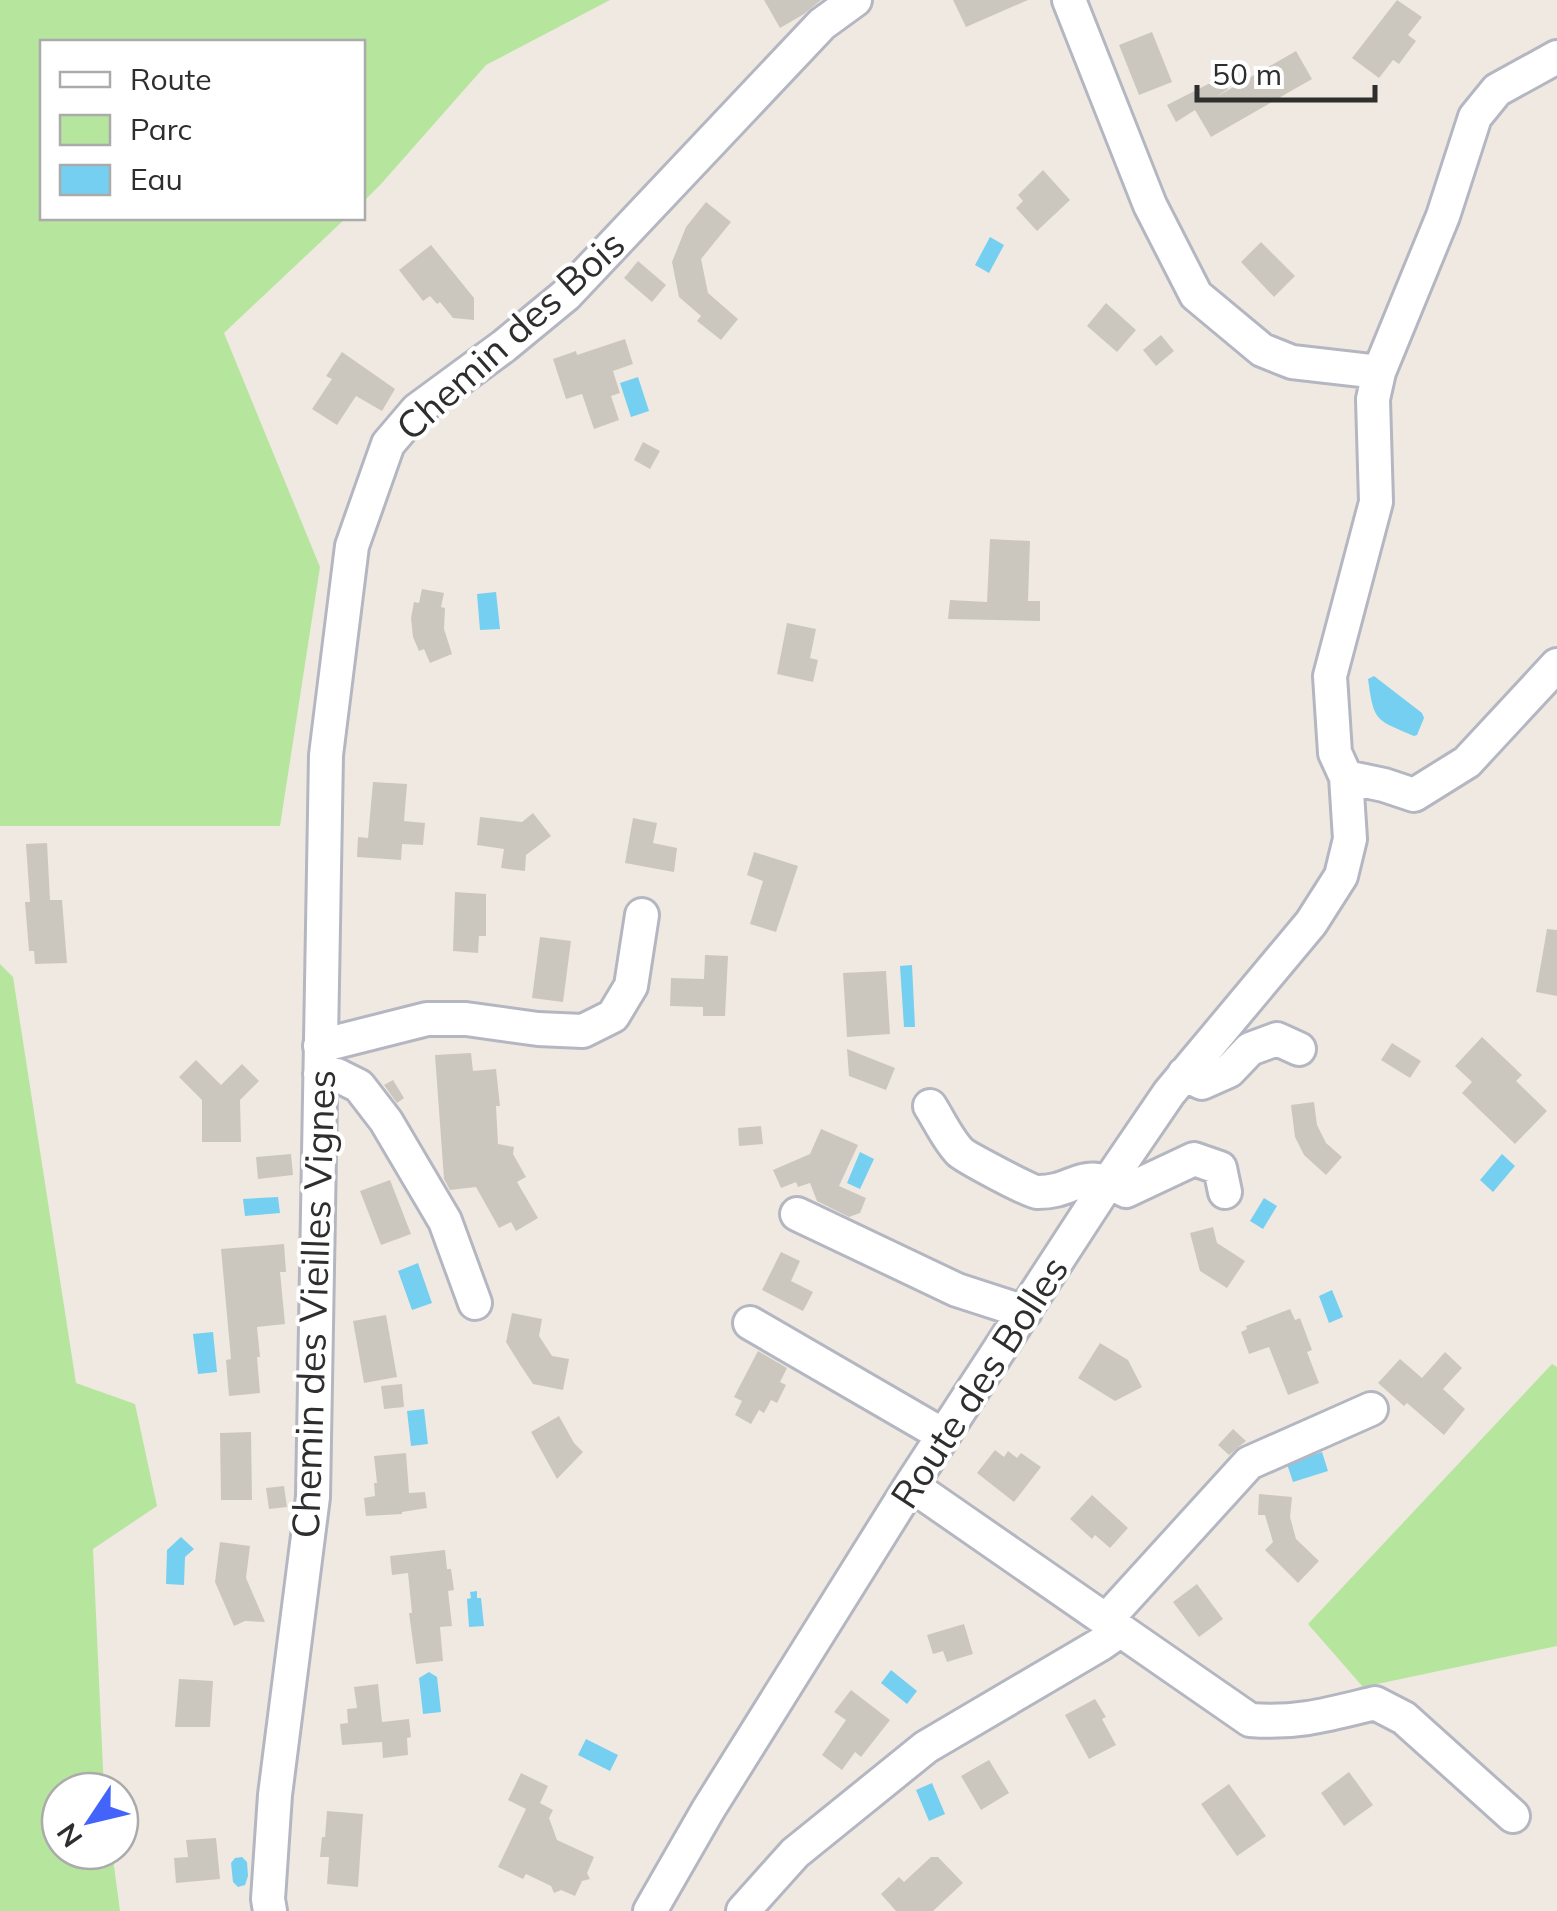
<svg xmlns="http://www.w3.org/2000/svg" width="1557" height="1911" viewBox="0 0 1557 1911" font-family="Mulish,sans-serif">
<style>
.green{fill:#b6e59e}
.water{fill:#75cff0}
.building{fill:#cbc7bf}
.lines{fill:none;stroke-linecap:round;stroke-linejoin:round}
.minor-casing{stroke:#b4b7c1;stroke-width:38}
.minor{stroke:#fff;stroke-width:32}
.labels{text-anchor:middle;dominant-baseline:central;stroke-width:8;stroke-linejoin:round;paint-order:stroke}
.street-label{font-size:38px;fill:#2e2e2e;stroke:#fff}
</style>
<rect width="100%" height="100%" fill="#efe9e1"/>
<path class="green" d="M0 0H610L486 65 381 184 363 202 362 42H42V218H346L224 333 320 567 280 826H0Z
M0 964 13 977 76 1383 135 1404 157 1506 93 1549 104 1791H60V1851H112L120 1911H0Z
M1552 1364 1557 1367V1646L1363 1687 1308 1624Z"/>
<path class="water" d="M990 237 1004 245 989 273 975 265Z
M638 377 649 411 631 417 620 383Z
M496 592 500 629 480 630 477 594Z
M1374 676 1422 713 1424 718 1417 735 1414 736C1375 719 1374 722 1368 679Z
M912 965 915 1027H904L900 966Z
M860 1152 874 1159 860 1189 847 1183Z
M1502 1154 1515 1166 1493 1192 1480 1180Z
M278 1197 280 1213 245 1216 243 1199Z
M1264 1198 1277 1206 1263 1229 1250 1221Z
M418 1263 432 1303 412 1310 398 1271Z
M1332 1290 1343 1317 1329 1323 1319 1296Z
M213 1332 217 1372 198 1374 193 1334Z
M424 1409 428 1444 411 1446 407 1411Z
M1322 1452 1328 1471 1293 1482 1287 1464Z
M181 1537 194 1549 185 1557 184 1585 166 1584 167 1550Z
M477 1591V1598H481L484 1626 469 1627 467 1599 471 1598 470 1592Z
M891 1670 917 1691 907 1704 881 1683Z
M429 1672 437 1677 441 1712 423 1714 419 1678Z
M586 1739 618 1755 610 1771 578 1755Z
M932 1783 945 1814 929 1821 916 1790Z
M242 1857 247 1862 248 1876 245 1885 238 1887 233 1882 231 1863 235 1858Z"/>
<path class="building" d="M764 0H821L804 14 780 28Z
M953 0H1028L966 27Z
M1397 0 1422 17 1408 35 1416 41 1399 64 1393 60 1379 78 1352 58Z
M1152 32 1172 82 1139 95 1119 45Z
M1296 51 1312 79 1211 137 1195 110 1176 122 1167 105 1222 77 1228 89 1216 97Z
M1043 170 1070 200 1037 231 1016 208 1023 201 1018 195Z
M706 202 731 222 701 259 708 293 738 319 721 340 697 321 701 316 679 297 672 262 686 227Z
M1261 242 1295 276 1274 297 1241 262Z
M431 245 474 298V320L453 318 440 302 437 304 430 296 423 301 399 270Z
M638 261 666 285 652 302 624 278Z
M1106 303 1136 330 1117 352 1087 326Z
M1161 335 1174 351 1156 366 1143 350Z
M625 339 633 364 613 371 620 393 611 396 619 420 594 429 582 394 566 399 553 359 576 351 577 355Z
M342 352 395 389 382 411 356 396 337 425 312 409 332 379 326 376Z
M643 442 660 451 650 469 634 460Z
M990 539 1030 541 1028 601H1040V621L948 619 950 600 987 602Z
M422 589 444 593 441 607 445 608 444 629 452 654 430 663 424 649 419 651 413 637 411 618 414 602 419 603Z
M787 623 816 629 810 658 818 660 813 682 777 674Z
M373 782 407 784 404 821 425 823 423 845 402 844 401 860 357 857 358 837 368 838Z
M533 813 551 836 526 855 525 871 501 868 504 849 477 845 480 817 522 822Z
M633 818 657 823 653 843 677 848 674 872 625 863Z
M47 843 50 900H62L67 963 35 964 34 951H29L25 902H30L26 844Z
M754 852 798 866 776 932 750 924 763 881 747 875Z
M455 892 486 894V936H479L478 953 453 951Z
M1547 929 1557 930V996L1536 992Z
M540 937 571 941 563 1002 532 998Z
M705 955 728 956 725 1016H703V1007L670 1006 671 978 704 979Z
M886 971 890 1034 847 1037 843 973Z
M1482 1037 1522 1075 1516 1081 1547 1111 1515 1144 1462 1093 1472 1082 1455 1066Z
M1392 1043 1421 1061 1410 1078 1381 1060Z
M847 1049 895 1068 886 1090 849 1076Z
M471 1053 473 1071 496 1069 500 1106H496L498 1144 514 1147 513 1154 526 1177 517 1182 538 1218 516 1231 511 1222 499 1228 476 1187 450 1190 444 1179 435 1055Z
M196 1060 221 1085 242 1064 259 1081 240 1100 241 1142H202V1100L179 1077Z
M393 1080 404 1098 397 1103 384 1085Z
M1314 1102 1317 1125 1326 1143 1342 1157 1326 1175 1304 1155 1295 1137 1291 1105Z
M761 1126 763 1144 739 1146 738 1128Z
M821 1129 858 1145 839 1186 866 1198 860 1213 849 1217 817 1201 810 1183 798 1187 796 1182 781 1188 773 1170 810 1154Z
M291 1154 293 1175 258 1179 256 1157Z
M390 1180 411 1234 381 1245 360 1191Z
M1213 1227 1217 1243 1245 1261 1227 1288 1200 1271 1190 1233Z
M284 1244 286 1272H280L285 1324 257 1327 260 1357H257L260 1393 229 1396 226 1360 231 1359 221 1249Z
M781 1252 800 1261 791 1281 813 1292 803 1311 762 1290Z
M1290 1309 1295 1320 1300 1318 1312 1350 1307 1352 1319 1383 1288 1395 1269 1347 1249 1354 1241 1332 1247 1329 1246 1326Z
M512 1313 542 1319 539 1336 552 1356 569 1359 563 1390 533 1384 521 1366 506 1342Z
M386 1315 397 1377 364 1383 353 1321Z
M1100 1343 1128 1360 1142 1387 1115 1401 1078 1378Z
M758 1351 787 1368 780 1382 786 1385 777 1403 771 1400 764 1413 759 1410 751 1424 735 1415 742 1401 734 1397Z
M1445 1352 1462 1368 1443 1389 1465 1409 1444 1435 1407 1403 1404 1406 1378 1383 1400 1359 1422 1378Z
M402 1384 404 1407 384 1409 381 1386Z
M559 1416 574 1443 583 1452 557 1479 531 1432Z
M1233 1429 1246 1441 1229 1455 1218 1445Z
M251 1432 252 1500H221L220 1433Z
M995 1450 1004 1457 1008 1451 1017 1458 1021 1453 1041 1467 1014 1502 977 1473Z
M406 1453 409 1493 425 1492 427 1508 402 1512V1514L366 1516 364 1498 375 1496 374 1483H377L374 1456Z
M284 1486 287 1507 269 1509 266 1488Z
M1259 1494 1292 1497 1290 1517 1296 1539 1319 1561 1298 1583 1265 1550 1273 1542 1265 1515H1258Z
M1092 1495 1128 1528 1110 1548 1095 1535 1092 1539 1070 1519Z
M220 1542 250 1546 246 1578 265 1622 245 1621 234 1626 215 1582Z
M445 1550 447 1569H451L454 1590 448 1591 452 1626 440 1627 443 1661 416 1664 409 1613H412L408 1573 392 1575 390 1556Z
M1197 1584 1223 1619 1199 1637 1173 1602Z
M964 1624 973 1654 947 1662 943 1651 933 1654 927 1635Z
M179 1679 213 1681 210 1727H175Z
M378 1684 382 1722 409 1719 411 1737 407 1738 408 1755 383 1758 382 1742 342 1745 340 1724 348 1723 347 1709 357 1708 354 1687Z
M851 1690 890 1720 861 1757 855 1752 842 1770 822 1755 846 1720 834 1712Z
M1095 1699 1106 1717 1102 1719 1116 1745 1089 1759 1065 1715Z
M989 1760 1009 1793 981 1810 961 1776Z
M1349 1772 1373 1805 1344 1826 1321 1793Z
M521 1773 548 1786 540 1803 553 1810 549 1818 557 1840 594 1857 587 1873 590 1879 582 1881 575 1896 561 1890 554 1893 551 1886 526 1874 523 1879 498 1867 526 1809 508 1800Z
M1229 1784 1266 1836 1237 1856 1201 1804Z
M327 1811 363 1814 358 1887 327 1884 329 1857H320L322 1837H325Z
M216 1838 220 1879 176 1883 174 1858 188 1857 186 1840Z
M931 1857H938L963 1883 933 1911H896L881 1894 899 1877 904 1882Z"/>
<g class="lines">
<g class="minor-casing">
<path id="minor" d="M1069 0 1150 205 1196 295 1262 350 1292 362 1379 372
M1346 777 1384 785 1414 795 1467 762 1557 665
M320 1046 427 1019H466L538 1029 583 1031 613 1016 631 986 642 915
M320 1074 337 1075 359 1086 386 1121 445 1221 475 1303
M1184 1074 1202 1083 1229 1071 1250 1049 1277 1039 1299 1049
M930 1106C939 1120 948 1140 960 1152 965 1157 1031 1192 1036 1192 1078 1193 1079 1164 1126 1191L1194 1159 1220 1168 1225 1192
M797 1214 957 1290 1025 1312
M750 1323 943 1435
M911 1485 1250 1720C1297 1724 1330 1714 1375 1703L1404 1718 1513 1816
M1106 1620 1249 1463 1371 1409
M270 1911 268 1899 275 1795 313 1497 326 755 352 546 388 444 417 410 504 346 566 295 822 24 855 0
M650 1911 708 1810 911 1485 1109 1181 1169 1093 1311 923 1341 876 1350 839 1346 777 1335 753 1330 676 1376 502 1373 399 1379 372 1443 216 1475 117 1497 90 1557 57
M743 1911 795 1853 926 1747 1101 1644 1121 1630"/>
</g>
<use href="#minor" class="minor"/>
</g>
<g class="labels">
<g class="street-label">
<text transform="translate(510 335) rotate(-42)">Chemin des Bois</text>
<text transform="translate(313 1304) rotate(-88)">Chemin des Vieilles Vignes</text>
<text transform="translate(979 1382) rotate(-57)">Route des Bolles</text>
</g>
</g>
<rect x="40" y="40" width="325" height="180" fill="#ffffff" stroke="#ababab" stroke-width="2.5"/>
<rect x="60" y="72" width="50" height="15" fill="#ffffff" stroke="#ababab" stroke-width="2.5"/>
<text x="130" y="90" font-size="30" fill="#2e2e2e">Route</text>
<rect x="60" y="115" width="50" height="30" fill="#b6e59e" stroke="#ababab" stroke-width="2.5"/>
<text x="130" y="140" font-size="30" fill="#2e2e2e">Parc</text>
<rect x="60" y="165" width="50" height="30" fill="#75cff0" stroke="#ababab" stroke-width="2.5"/>
<text x="130" y="190" font-size="30" fill="#2e2e2e">Eau</text>
<g transform="translate(90 1821) rotate(235)"><circle r="48" fill="#ffffff" stroke="#ababab" stroke-width="2.5"/>
<path d="M0-8L18 38L0 25L-18 38Z" fill="#4264fb"/>
<text y="-15" font-size="28" font-weight="bold" text-anchor="middle" fill="#2e2e2e">N</text>
</g>
<path d="M1197 85v15h178v-15" fill="none" stroke="#2e2e2e" stroke-width="5"/>
<text x="1212" y="85" font-size="30" fill="#2e2e2e" stroke="#ffffff" stroke-width="8" paint-order="stroke">50 m</text>
</svg>
